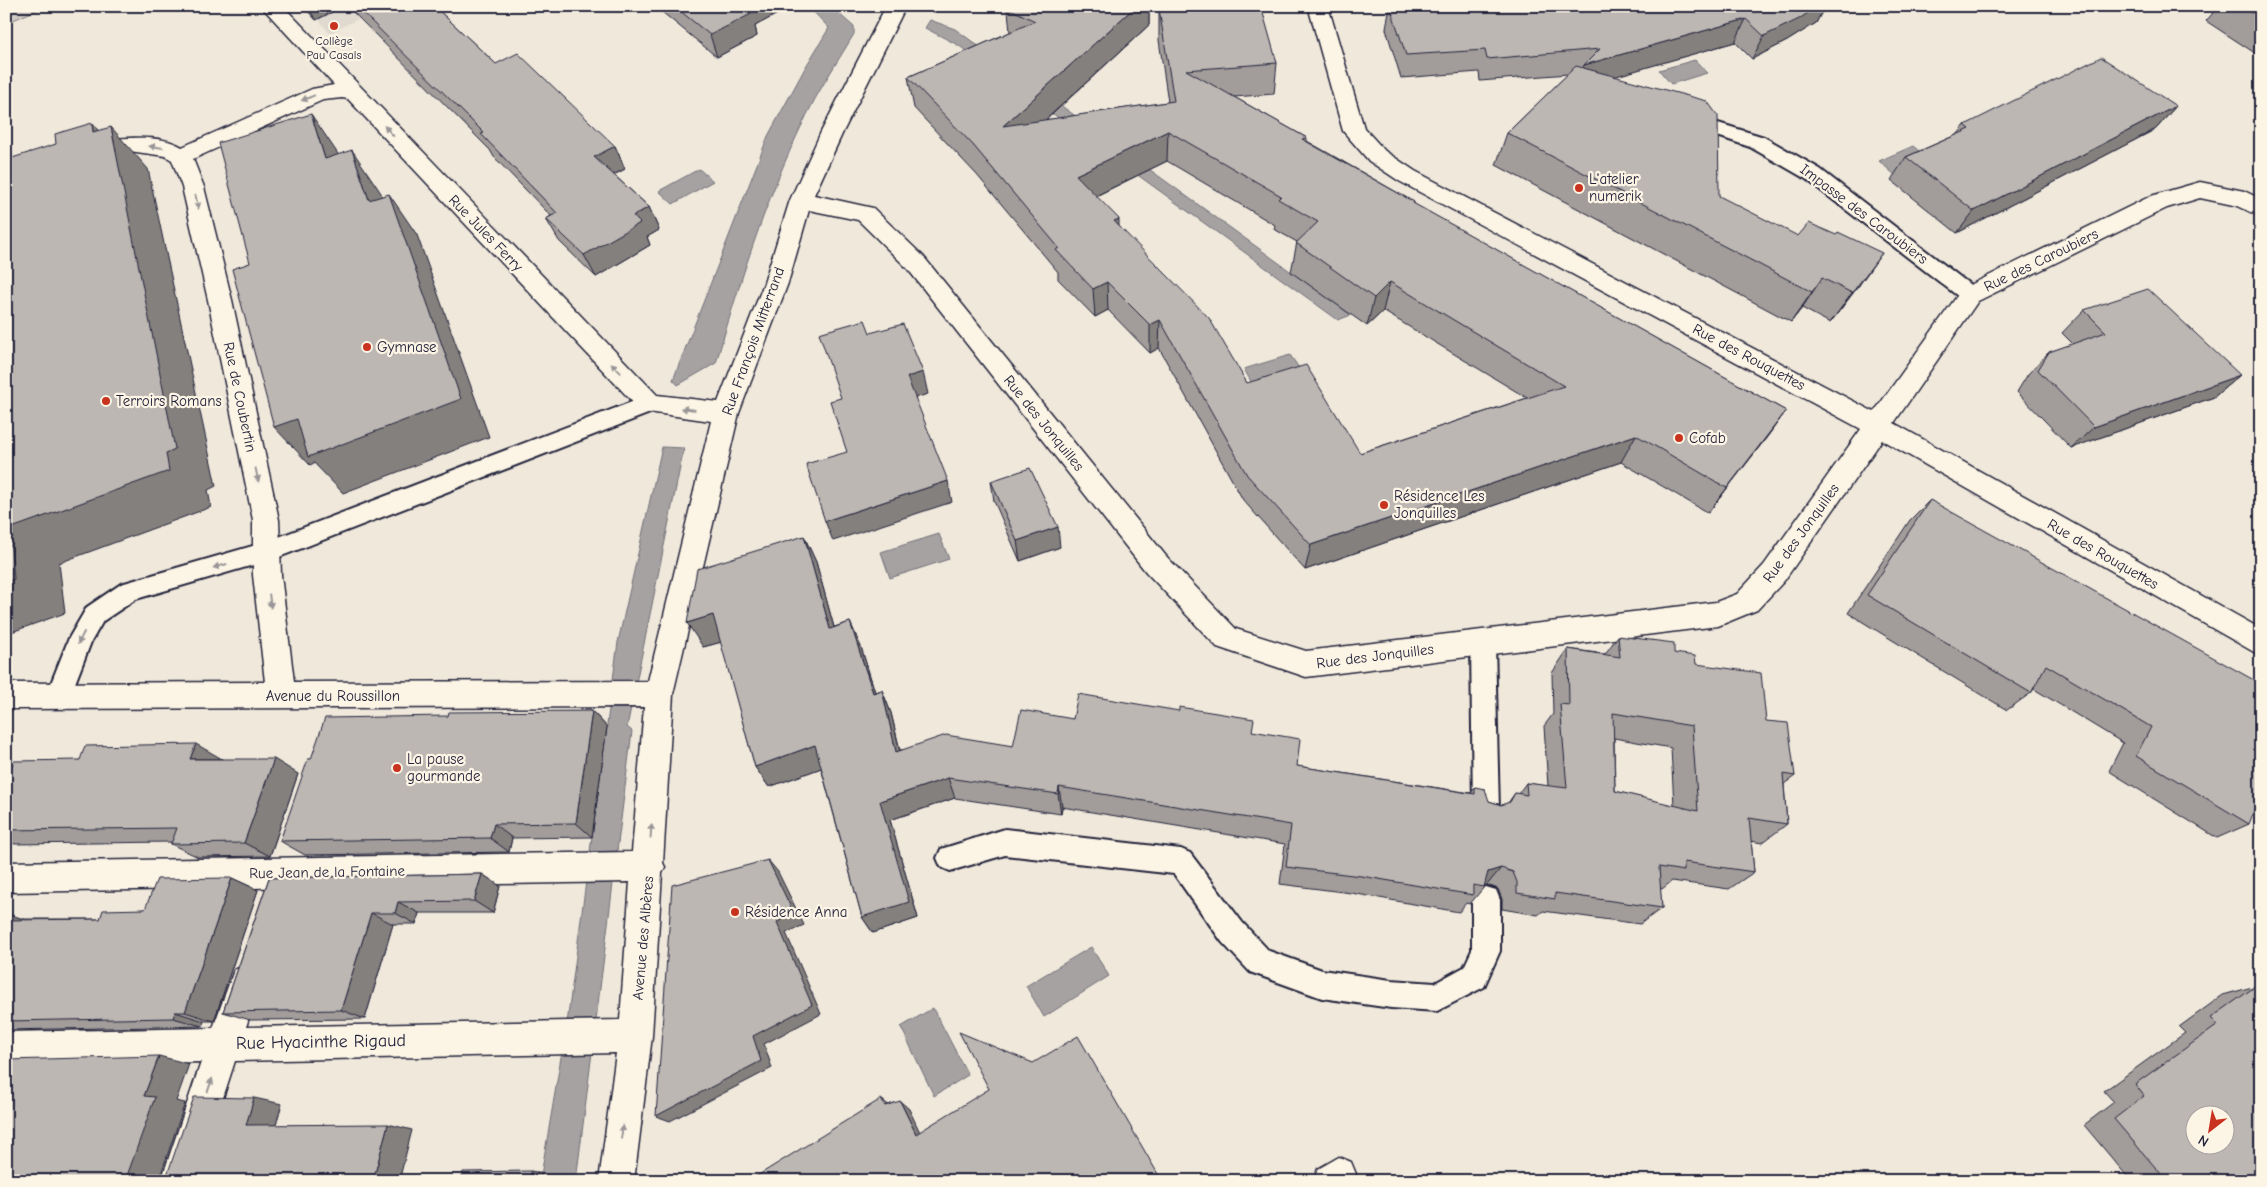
<svg xmlns="http://www.w3.org/2000/svg" width="2267" height="1187" viewBox="0 0 2267 1187" font-family="'Comic Neue',sans-serif">
<style>
.built{fill:#e0d9cf}
.green{fill:#d1cbc3;stroke:#7a767f}
.water{fill:#a6a2a2;stroke:#716f79}
.lines{fill:none;stroke-linecap:round;stroke-linejoin:round}
.lane-casing{stroke:#22223b;stroke-width:4}
.street-casing{stroke:#22223b;stroke-width:3}
.lane{fill:#fcf5e5;fill-rule:evenodd}
.street{fill:#fcf5e5;fill-rule:evenodd}
.wall{fill:#a29d9a;stroke:#22223b;fill-rule:evenodd}
.shaded-wall{fill:#84807d;stroke:#22223b}
.building{fill:#bcb7b3;stroke:#22223b;fill-rule:evenodd}
.oneway{fill:#9a9698}
.poi-dot{fill:#c8321e;stroke:#fcf5e5;stroke-width:2}
.labels{text-anchor:middle;dominant-baseline:central;stroke-width:4.5;stroke-linejoin:round;paint-order:stroke}
.far-poi-label{font-size:12px;fill:#22223b;stroke:#fcf5e5}
.poi-label{font-size:15px;fill:#22223b;stroke:#fcf5e5;text-anchor:start}
.street-label{font-size:15px;fill:#22223b;stroke:#fcf5e5}
.near-street-label{font-size:18px;fill:#22223b;stroke:#fcf5e5}
</style>
<rect width="100%" height="100%" fill="#efe8db"/>
<filter id="ink" filterUnits="userSpaceOnUse"><feTurbulence type="fractalNoise" baseFrequency=".02" numOctaves="2"/><feDisplacementMap in="SourceGraphic" scale="10" xChannelSelector="R" yChannelSelector="G"/><feConvolveMatrix kernelMatrix="1 2 1 2 8 2 1 2 1" color-interpolation-filters="sRGB"/></filter>
<g filter="url(#ink)">
<path class="built" d="M303 6H386L329 33 318 19Z"/>
<path class="green" d="M6 6H46L6 23Z"/>
<path class="water" d="M808 6H830L854 27V34C841 56 827 77 815 99 771 182 742 274 716 363L678 385 673 380 768 136 805 68 829 28Z
M930 20 955 29 1351 315 1338 320 958 45 925 28Z
M1695 60 1707 73 1671 84 1659 70Z
M1913 146 1930 160 1896 176 1879 161Z
M699 169 713 181 673 204 659 191Z
M1290 355 1302 372 1254 387 1244 369Z
M662 447 684 448 627 727 632 731 576 1181H540L568 1016 618 642Z
M939 534 949 559 890 578 881 552Z
M1091 947 1109 976 1044 1017 1026 986Z
M933 1008 968 1075 934 1096 901 1027Z"/>
<g class="lines">
<g class="lane-casing">
<path id="lane" d="M1695 116 1764 137 1820 169 1977 290 1980 295 1977 300 1970 303 1963 300 1806 179 1750 147 1688 126 1686 122 1688 118Z
M650 395 658 398 661 404 658 410 274 559 136 599 103 621 91 642 67 704 58 707 49 704 46 696 69 638 87 607 121 584 263 543Z
M1483 632 1492 635 1495 643 1499 811 1495 820 1486 823 1477 820 1473 811 1471 643 1474 635Z
M1005 829 1181 849 1190 853 1242 922 1269 951 1322 970 1391 980 1435 983 1464 967 1472 950V900L1476 890 1486 887 1496 890 1500 900V951L1484 987 1437 1011 1391 1008 1322 998 1250 972 1222 942 1174 874 1005 855 950 871 941 867 937 858 941 849Z"/>
</g>
<g class="street-casing">
<path id="street" d="M261 6H283L657 395 718 402 764 283 790 200 821 132 886 6H906L843 132 814 195 873 208 923 256 1166 556 1236 629 1306 651 1716 602 1737 594 1764 565 1861 429 1399 181 1369 161 1343 131 1308 6H1328L1364 128 1385 151 1415 171 1874 412 1962 289 2151 196 2200 182 2244 191 2261 199V217L2238 206 2200 198 2167 208 1978 301 1894 423 2261 629V656L1882 440 1784 581 1757 610 1718 626 1306 677 1217 647 1146 572 907 268 858 220 809 210 788 283 739 413 673 694 663 863 665 867 662 873 652 1036 634 1181H599L616 1053 235 1061 196 1181H161L201 1062 6 1066V1032L213 1028 234 970 245 965 256 970 261 981 246 1027 620 1020 630 882 6 892V862L632 852 644 707 6 709V683L265 682 253 575V520L208 300 182 187 172 160 165 156 129 151 90 157 82 155 79 150 82 145C108 138 159 132 182 147L312 89 334 85ZM342 98 348 99 641 411 711 421 648 681 294 682 281 575 279 520 232 300 204 187 193 159 323 100Z
M1339 1157 1351 1162 1356 1174 1354 1181H1313L1318 1169Z"/>
</g>
<use href="#lane" class="lane"/>
<use href="#street" class="street"/>
</g>
<path class="wall" d="M303 6H344L316 20Z
M347 6H446L438 10 496 64 615 146 625 169 614 175 649 207 659 230 647 237 650 245 596 277 559 241 546 219 551 216 494 157 490 150Z
M660 6H792L755 26 757 36 717 57 662 12Z
M1002 6H1149V25L1046 120 1168 102 1159 40V9L1277 63 1274 94 1234 97 1307 138V141L1414 202V204L1786 411 1767 437 1708 513 1621 462 1305 570 1243 500 1159 348 1150 353 1108 310 1095 317 1058 279V272L977 175 914 108 908 77 1010 32 1008 11 1002 8ZM1167 161 1275 225 1274 229 1297 242 1291 272 1367 326 1383 311 1527 398 1360 453 1247 383 1119 226 1096 196Z
M1390 6 1581 12 1824 8 1816 23 1787 41 1752 59 1735 42 1615 76 1719 196 1860 284 1830 323 1802 308 1791 322 1496 165 1507 133 1568 74 1480 81 1479 72 1401 78 1386 29Z
M2203 6H2261V57L2206 21 2213 13Z
M2176 106 2156 129 1957 233 1891 180 1906 157 1958 134 1965 125Z
M2084 310 2240 375 2214 397 2071 448 2017 392 2028 374 2049 352 2073 344 2062 333Z
M991 481 1060 547 1020 561 994 501Z
M1930 500 2249 824 2217 838 2109 771 2123 743 2034 689 2031 693 2007 710 1848 613 1910 520Z
M804 536 816 562 834 627 850 622 861 647 875 692 882 690 891 713 900 750 1013 746 1073 719 1252 731 1297 766 1471 793 1475 787 1489 801 1501 805 1508 803 1515 793 1518 794 1526 783 1548 786 1544 726 1553 714 1552 673 1568 649 1605 654 1618 636 1674 653 1696 664 1766 721 1795 776 1784 784 1787 824 1762 843 1751 841 1754 872 1729 889 1672 881 1662 889 1660 888 1662 908 1640 924 1543 911 1538 915 1502 909V899L1498 889 1487 885 1485 886 1470 904 1466 903 1459 912 1351 893 1280 884 1285 844 1062 807 1061 814 955 798 890 820 918 918 873 933 862 917 821 768 769 787 755 767 721 642 703 647ZM1614 738 1671 748 1674 806 1615 791Z
M592 711 607 727 592 837 512 838 509 852 305 855 280 841 311 759 448 716Z
M221 759 298 774 270 856 198 857 171 844V842L15 844 6 841V778Z
M482 874 500 886 493 913H419L416 924H393L365 1019 250 1020 223 1012 269 878Z
M232 878 258 890 214 1021H204L202 1026 6 1030V914L24 919H100L145 909Z
M2256 986 2261 1181H2131L2084 1125 2114 1102 2104 1091 2185 1033 2179 1027 2223 995Z"/>
<path class="shaded-wall" d="M307 6H344L316 20Z
M426 6H446L430 14Z
M745 6H792L755 26 757 36 717 57 710 35Z
M1136 6H1149V25L1006 156 1003 126Z
M1814 6H1827L1824 8 1816 23 1787 41 1752 59 1764 36Z
M1746 19 1735 42 1575 88 1584 65Z
M2176 106 2156 129 1957 233 1974 211Z
M311 114 340 157 325 159Z
M92 123 116 151 111 127 148 169 216 486 208 490 211 507 59 563 65 613 6 634V582L9 529 93 132Z
M1168 131 1167 161 1077 205 1076 175Z
M615 146 625 169 605 179 594 157Z
M352 150 381 193 398 242 369 200Z
M389 194 417 235 489 437 343 493 314 463 310 465 274 427Z
M649 207 659 230 647 237 650 245 596 277 584 255 633 216Z
M1119 219V248L1114 221Z
M1882 253 1860 284 1830 323 1852 293Z
M1822 278 1802 308 1791 322 1812 292Z
M1107 282 1108 310 1095 317 1093 289Z
M1390 282 1383 311 1367 326 1374 298Z
M1160 320 1159 348 1150 353V325Z
M923 372 928 394 912 399 907 377Z
M2240 375 2214 397 2071 448 2094 427Z
M1786 411 1767 437 1708 513 1727 488Z
M1636 435 1621 462 1305 570 1311 545Z
M948 481 952 502 833 541 825 521Z
M1058 527 1060 547 1020 561 1017 541Z
M804 536 816 562 841 653 830 629Z
M713 615 729 640 703 647 687 623Z
M850 622 861 647 882 715 873 693Z
M882 690 891 713 905 773 896 752Z
M592 711 607 727 592 837 576 823Z
M196 744 222 759H190Z
M815 745 827 766 769 787 755 767Z
M274 759 298 774 270 856 244 843Z
M948 778 955 798 890 820 918 918 873 933 862 917 880 801Z
M1059 787 1062 807 1061 814 1058 794Z
M494 824 512 838 509 852 490 838Z
M768 860 778 872 804 925 786 933 821 1014 764 1044 772 1068 670 1121 656 1116 753 1036 777 922Z
M1501 868 1487 885 1482 887 1488 872Z
M482 874 500 886 493 913 474 901Z
M232 878 258 890 214 1021 185 1012Z
M398 902 419 913 416 924 395 913Z
M371 913 393 924 365 1019 341 1010Z
M9 914 42 926 7 920Z
M175 1012 204 1021 202 1026 173 1018Z
M159 1056 189 1064 176 1101 185 1103 159 1180 129 1179 127 1176 144 1096Z
M254 1098 282 1104 274 1131 246 1125Z
M881 1099 891 1107 885 1106Z
M900 1101 909 1109 924 1141 916 1134Z
M388 1124 412 1130 399 1181H373Z
M531 1171 541 1173 540 1181H529Z"/>
<path class="building" d="M356 6H434L496 64 518 53 615 146 594 157 649 207 633 216 640 223 584 255 546 219 557 213 481 134 484 133Z
M674 6H745L742 7 751 14 710 35Z
M1011 6H1136L1003 126 1174 101 1159 9 1199 6H1261L1277 63 1186 70 1307 138 1302 139 1414 202 1413 203 1786 411 1727 488 1636 435 1311 545 1247 475 1160 320 1150 325 1107 282 1093 289 1056 250 1059 248 973 145 908 77 1035 21 1008 8ZM1168 131 1281 196 1278 199 1318 222 1296 243 1374 298 1390 282 1564 386 1360 453 1306 365 1247 383 1209 318 1114 221 1119 219 1076 175Z
M1390 6H1579L1581 12 1604 6H1818L1799 19 1764 36 1746 19 1584 65 1600 49 1487 59 1485 50 1406 55Z
M2241 6H2261V19Z
M2101 57 2176 106 1974 211 1906 157 1970 129 1965 125Z
M1576 66 1707 101 1718 116 1719 196 1798 236 1809 223 1836 235 1838 232 1882 253 1852 293 1822 278 1812 292 1507 133Z
M311 114 325 159 352 150 369 200 389 194 461 399 308 457 297 419 274 427 232 269 250 263 218 143Z
M92 123 93 132 111 127 175 449 166 453 169 471 9 529 14 579 6 582V160L56 144 55 134Z
M2148 289 2240 375 2094 427 2038 370 2049 352 2106 332 2084 310Z
M865 320 870 333 903 324 923 372 907 377 948 481 825 521 806 464 847 452 830 401 841 398 819 333Z
M1030 468 1058 527 1017 541 991 481Z
M1930 500 2261 684V794L2249 824 2136 756 2151 727 2046 665 2031 693 1867 595Z
M804 536 830 629 850 622 873 693 882 690 896 752 946 735 1013 746 1021 710 1073 719 1078 694 1179 711V707L1254 719 1252 731 1300 739 1297 766 1475 794V787L1485 789 1489 801 1501 805 1510 802 1515 793 1527 795 1526 783 1567 788 1560 704 1569 705 1568 649 1620 657 1618 636 1674 643V653L1695 656 1696 664 1761 673 1766 721 1788 723 1795 776 1783 774 1787 824 1749 818 1754 872 1684 862V871L1659 867 1662 908 1555 893V899L1517 893V882L1513 872 1501 868 1488 872 1484 887 1473 885V895L1361 876 1286 867 1291 825 1059 787 1058 794 948 778 880 801 909 902 862 917 815 745 755 767 713 615 687 623 697 569ZM1613 713 1692 726 1698 811 1615 791Z
M592 711 576 823 494 824 490 838 280 841 308 759H311L325 718 448 716 449 712Z
M196 744 190 759H274L244 843 171 844 177 828 6 830V778L14 761 80 760 85 746Z
M768 860 794 914 777 922 812 1005 753 1036 761 1061 656 1116 672 885Z
M482 874 474 901 398 902 395 913H371L341 1010 223 1012 269 878Z
M232 878 185 1012H175L173 1018 6 1021V914H9L7 920 100 919 103 910 145 909 157 879Z
M2256 986 2261 991V1181H2167L2114 1119 2144 1096 2135 1084 2218 1025 2211 1018ZM2194 1114H2224V1144H2194Z
M959 1032 1033 1063 1078 1036 1162 1181H749L881 1099 885 1106 900 1101 916 1134 989 1089Z
M159 1056 144 1096 155 1097 127 1176 129 1179 166 1178 194 1097 254 1098 246 1125 388 1124 373 1181H6V1060Z
M531 1171 529 1181H461L463 1172Z"/>
<defs><path id="oneway-solid" d="M-6-.8H1V-3.2L6.5 0L1 3.2V.8H-6Z" transform="scale(1.25)"/></defs>
<g class="oneway">
<use href="#oneway-solid" transform="translate(308 98) rotate(158)"/>
<use href="#oneway-solid" transform="translate(389 131) rotate(-132)"/>
<use href="#oneway-solid" transform="translate(156 147) rotate(-173)"/>
<use href="#oneway-solid" transform="translate(197 202) rotate(77)"/>
<use href="#oneway-solid" transform="translate(616 368) rotate(-134)"/>
<use href="#oneway-solid" transform="translate(688 409) rotate(-173)"/>
<use href="#oneway-solid" transform="translate(257 475) rotate(78)"/>
<use href="#oneway-solid" transform="translate(220 566) rotate(165)"/>
<use href="#oneway-solid" transform="translate(270 601) rotate(83)"/>
<use href="#oneway-solid" transform="translate(81 638) rotate(117)"/>
<use href="#oneway-solid" transform="translate(651 831) rotate(-87)"/>
<use href="#oneway-solid" transform="translate(210 1085) rotate(-71)"/>
<use href="#oneway-solid" transform="translate(622 1132) rotate(-82)"/>
</g>
</g>
<g class="poi-dot">
<circle cx="334" cy="26" r="5"/>
<circle cx="1579" cy="188" r="5"/>
<circle cx="367" cy="347" r="5"/>
<circle cx="106" cy="401" r="5"/>
<circle cx="1679" cy="438" r="5"/>
<circle cx="1384" cy="505" r="5"/>
<circle cx="397" cy="768" r="5"/>
<circle cx="735" cy="912" r="5"/>
</g>
<g class="labels">
<g class="far-poi-label">
<text x="334" y="41">Collège<tspan x="334" dy="14">Pau Casals</tspan></text>
</g>
<g class="poi-label">
<text x="1589" y="179">L'atelier<tspan x="1589" dy="17">numerik</tspan></text>
<text x="377" y="347">Gymnase</text>
<text x="116" y="401">Terroirs Romans</text>
<text x="1689" y="438">Cofab</text>
<text x="1394" y="496">Résidence Les<tspan x="1394" dy="17">Jonquilles</tspan></text>
<text x="407" y="759">La pause<tspan x="407" dy="17">gourmande</tspan></text>
<text x="745" y="912">Résidence Anna</text>
</g>
<g class="street-label">
<text transform="translate(1864 214) rotate(37)">Impasse des Caroubiers</text>
<text transform="translate(486 233) rotate(46)">Rue Jules Ferry</text>
<text transform="translate(2041 260) rotate(-26)">Rue des Caroubiers</text>
<text transform="translate(753 341) rotate(-70)">Rue François Mitterrand</text>
<text transform="translate(1749 357) rotate(28)">Rue des Rouquettes</text>
<text transform="translate(240 397) rotate(78)">Rue de Coubertin</text>
<text transform="translate(1044 423) rotate(51)">Rue des Jonquilles</text>
<text transform="translate(1801 533) rotate(-54)">Rue des Jonquilles</text>
<text transform="translate(2103 554) rotate(30)">Rue des Rouquettes</text>
<text transform="translate(1375 656) rotate(-7)">Rue des Jonquilles</text>
<text x="333" y="696">Avenue du Roussillon</text>
<text transform="translate(327 872) rotate(-1)">Rue Jean de la Fontaine</text>
<text transform="translate(643 938) rotate(-85)">Avenue des Albères</text>
</g>
<g class="near-street-label">
<text transform="translate(321 1042) rotate(-1)">Rue Hyacinthe Rigaud</text>
</g>
</g>
<rect width="2267" height="1187" fill="none" stroke="#fcf5e5" stroke-width="25"/>
<rect x="12" y="12" width="2242" height="1162" fill="none" stroke="#22223b" stroke-width="2" filter="url(#ink)"/>
<g transform="translate(2210 1130) rotate(211)"><circle r="24" fill="#fcf5e5" stroke="#a5a1a1"/>
<path d="M0-4L9 19L0 12L-9 19Z" fill="#c8321e"/>
<text y="-8" font-size="14" font-weight="bold" text-anchor="middle" fill="#22223b">N</text>
</g>
</svg>
